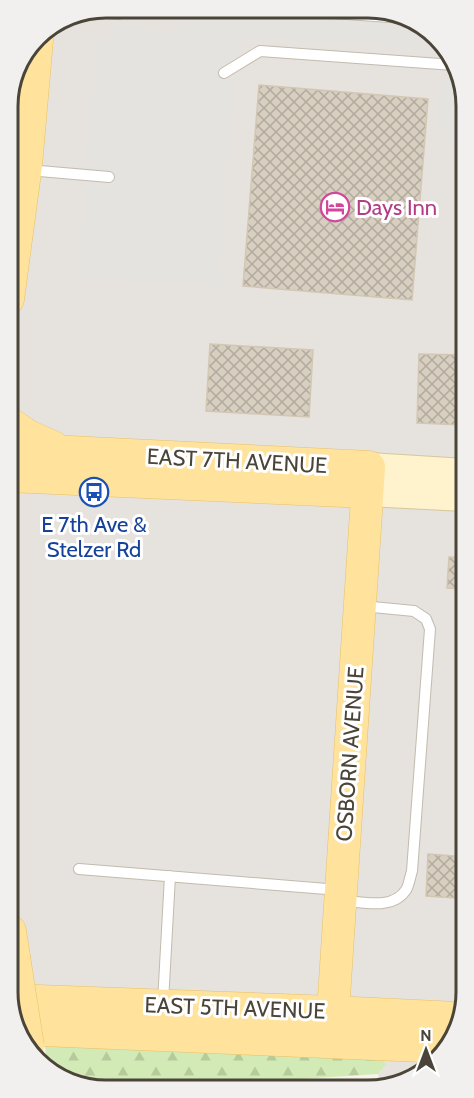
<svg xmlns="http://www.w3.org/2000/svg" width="474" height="1098" viewBox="0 0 474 1098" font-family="Cabin,sans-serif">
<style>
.industrial{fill:#e6e2dd}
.forest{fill:url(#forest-firs)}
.parking{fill:#e5e3e0}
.building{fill:url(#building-cross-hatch);stroke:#d3c7b4;stroke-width:1.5}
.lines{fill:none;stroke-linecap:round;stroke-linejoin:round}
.lane-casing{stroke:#c2bbae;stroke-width:12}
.secondary-casing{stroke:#d6c79b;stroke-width:30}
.primary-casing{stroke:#e6c16a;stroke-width:33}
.lane{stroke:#fff;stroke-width:10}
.secondary{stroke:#fff3cd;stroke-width:28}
.primary{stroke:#ffe39c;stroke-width:32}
.primary-bridge-casing{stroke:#e6c16a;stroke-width:33;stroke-linecap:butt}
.primary-bridge{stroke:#ffe39c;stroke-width:32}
.labels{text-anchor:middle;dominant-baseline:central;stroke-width:6;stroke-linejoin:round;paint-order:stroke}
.hotel-label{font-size:22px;fill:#b23c85;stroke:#fff;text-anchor:start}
.street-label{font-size:22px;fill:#4b4439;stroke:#fff}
.transit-label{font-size:22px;fill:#164399;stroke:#fff}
.rim{fill:none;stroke:#4b4439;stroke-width:3}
</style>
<defs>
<pattern id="forest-firs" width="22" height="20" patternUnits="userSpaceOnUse" patternTransform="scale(1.5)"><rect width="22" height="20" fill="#d2eab5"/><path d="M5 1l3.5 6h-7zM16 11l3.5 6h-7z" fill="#b6ca9c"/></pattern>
<pattern id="building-cross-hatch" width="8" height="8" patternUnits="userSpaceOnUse" patternTransform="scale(1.5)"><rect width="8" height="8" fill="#d8cfc1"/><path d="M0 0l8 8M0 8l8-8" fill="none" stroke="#b1aa9e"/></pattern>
</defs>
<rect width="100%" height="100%" fill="#f6f3ec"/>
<path class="industrial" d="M106 8 388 9 438 36 463 81 466 999 442 1057 393 1087H381L378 1074 386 1065 11 1016 8 138 12 90 41 32Z"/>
<path class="forest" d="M45 1046 381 1055 386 1065 378 1074 163 1088 87 1089 48 1070Z"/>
<path class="parking" d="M106 8H139L138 22 87 19V14Z
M188 8 388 9 391 11 389 45 186 32Z
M397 14 438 36 445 49 394 46Z
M112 28 236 37 218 285 79 275 96 43 111 44Z
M463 80V146L451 145 452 127 436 125 440 81Z"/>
<path class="building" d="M259 85 428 99 412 300 243 286Z
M210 344 313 350 309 417 206 411Z
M419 354 464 355V425L417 423Z
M449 557 465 558V589L447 588Z
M428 854 466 857V894L455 893V898L426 896Z"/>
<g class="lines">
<g class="lane-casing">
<path id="lane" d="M275 9 404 18
M93 12 119 14V8
M224 73 260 51 454 65
M28 170 109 177
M79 869 339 890
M344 901C364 902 393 910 406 890 409 885 410 877 412 871L430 629 426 619 414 611 362 606
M163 1002 170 876"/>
</g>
<g class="secondary-casing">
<path id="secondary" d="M369 467 465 473
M367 492 465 497"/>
</g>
<g class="primary-casing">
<path id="primary" d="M8 299 26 165 37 40
M9 423 28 436 53 447
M9 449 369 467 331 1042
M9 476 367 492
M10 931 14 957
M11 1000 333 1012 458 1018
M18 1029 447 1047"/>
</g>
<use href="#lane" class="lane"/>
<use href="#secondary" class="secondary"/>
<use href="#primary" class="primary"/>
<g class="primary-bridge-casing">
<path id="primary-bridge" d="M14 957 28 1046"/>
</g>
<use href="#primary-bridge" class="primary-bridge"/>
</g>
<defs>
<g id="hotel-ring" transform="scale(1.5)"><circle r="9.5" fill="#fff" stroke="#d1479c" stroke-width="1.5"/><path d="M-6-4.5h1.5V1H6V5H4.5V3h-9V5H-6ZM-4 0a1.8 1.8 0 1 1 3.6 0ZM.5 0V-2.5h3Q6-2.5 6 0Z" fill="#d1479c"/></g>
<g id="bus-ring" transform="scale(1.5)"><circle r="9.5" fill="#fff" stroke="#1a4fb4" stroke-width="1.5"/><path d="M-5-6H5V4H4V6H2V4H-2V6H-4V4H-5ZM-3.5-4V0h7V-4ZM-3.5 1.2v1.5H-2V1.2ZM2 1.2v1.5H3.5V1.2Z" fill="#1a4fb4"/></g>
</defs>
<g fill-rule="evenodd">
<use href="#hotel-ring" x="335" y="207"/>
<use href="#bus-ring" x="94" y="492"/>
</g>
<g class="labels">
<g class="hotel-label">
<text x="356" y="207">Days Inn</text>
</g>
<g class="street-label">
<text transform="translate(237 461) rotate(3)">EAST 7TH AVENUE</text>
<text transform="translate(350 754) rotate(-86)">OSBORN AVENUE</text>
<text transform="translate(235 1008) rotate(2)">EAST 5TH AVENUE</text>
</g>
<g class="transit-label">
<text x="94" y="524">E 7th Ave &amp;<tspan x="94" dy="25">Stelzer Rd</tspan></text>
</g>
</g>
<path d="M0 0H474V1098H0ZM106 18H368A88 88 0 0 1 456 106V992A88 88 0 0 1 368 1080H106A88 88 0 0 1 18 992V106A88 88 0 0 1 106 18Z" fill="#f1f0ef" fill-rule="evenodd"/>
<path class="rim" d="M106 18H368A88 88 0 0 1 456 106V992A88 88 0 0 1 368 1080H106A88 88 0 0 1 18 992V106A88 88 0 0 1 106 18Z"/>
<g transform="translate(426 1050)" stroke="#ffffff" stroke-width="4.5" paint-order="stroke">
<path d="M0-4.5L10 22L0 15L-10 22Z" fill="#4b4439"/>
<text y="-9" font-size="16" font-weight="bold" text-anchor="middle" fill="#4b4439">N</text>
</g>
</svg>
